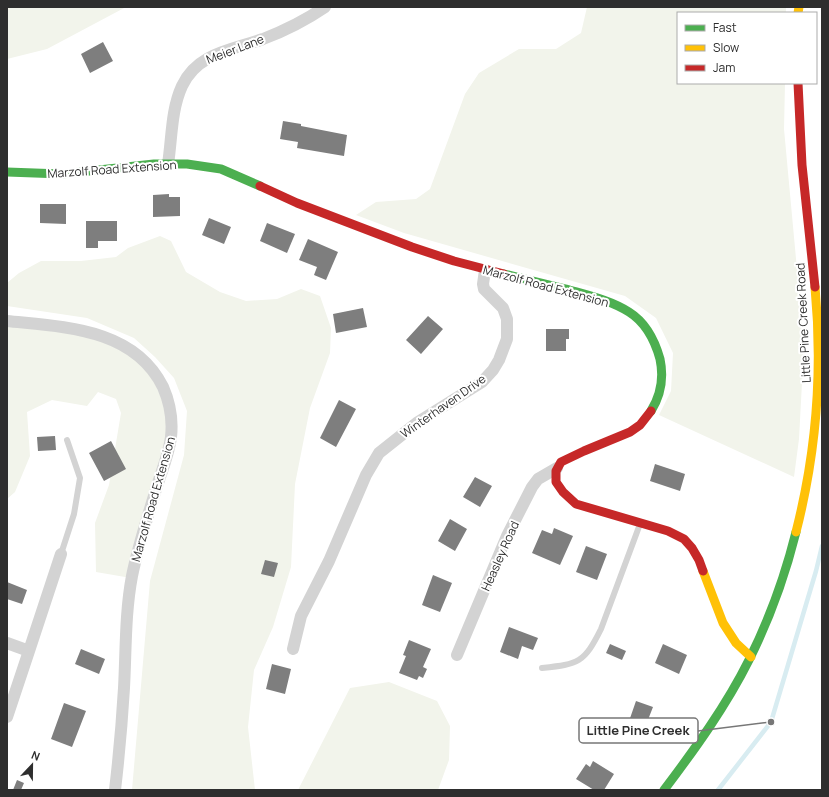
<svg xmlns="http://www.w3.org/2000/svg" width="829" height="797" viewBox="0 0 829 797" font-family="Manrope,sans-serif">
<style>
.green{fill:#f2f4eb}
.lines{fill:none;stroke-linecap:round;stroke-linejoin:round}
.stream{stroke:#d8ecf1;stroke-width:4.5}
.building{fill:#7e7e7e}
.lane{stroke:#d3d3d3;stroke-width:6}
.street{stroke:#d3d3d3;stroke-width:12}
.fast{stroke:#4caf50;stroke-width:9}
.slow{stroke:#ffc107;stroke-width:9}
.jam{stroke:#c62828;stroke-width:9}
.labels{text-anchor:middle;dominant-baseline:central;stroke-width:4;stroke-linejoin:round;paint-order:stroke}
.street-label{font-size:12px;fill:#2e2e2e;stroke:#fff}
.leader{fill:none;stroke:#777;stroke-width:1.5}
.callout-dot{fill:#777;stroke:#fff;stroke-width:1.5}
.callout{fill:#fff;stroke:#777;stroke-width:1.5}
.callout-label{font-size:13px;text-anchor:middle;font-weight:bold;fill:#2e2e2e}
</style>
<rect width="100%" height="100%" fill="#fff"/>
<path class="green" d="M7 7H126L47 49 7 59Z
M587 7H786V13H678V83H785L784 129 804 345 799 439 794 477 659 415 671 391 673 353 656 318 625 296 404 233 356 215 376 202 416 199 430 189 465 94 479 73 519 49H556L581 33Z
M160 236 171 241 186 272 220 292 246 301 277 299 301 289 320 296 331 328 330 353 310 408 295 484 291 567 273 627 254 670 248 727 255 790H132L150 581 184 455 187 411 174 378 155 357 134 338 87 318 7 306V283L19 273 41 261H81L116 257 128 248Z
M7 321 97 334 148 366 172 424 131 578 96 572 95 523 109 485 121 413 116 399 98 392 87 406 52 400 27 412 30 456 15 492 7 499Z
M389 682 437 701 450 726 449 760 438 790H298L350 688Z"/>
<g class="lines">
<path class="stream" d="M718 790 771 722 816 571 822 546"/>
</g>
<path class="building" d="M103 42 113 61 90 73 81 54Z
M283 121 301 124V126L347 135 344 156 297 148 298 142 280 139Z
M169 194V197H180V216L153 217V195Z
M40 204H66V224L40 223Z
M209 218 231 227 224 244 202 235Z
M86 221H117V241H98V248H86Z
M267 223 295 234 287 253 260 241Z
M308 239 338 252 326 280 314 275 317 267 299 260Z
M363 308 367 327 336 333 333 314Z
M428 316 443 329 421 354 406 340Z
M546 329H569V339H566V351H546Z
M339 400 356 409 336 447 320 438Z
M55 436 56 450 38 451 37 437Z
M111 441 126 469 104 481 89 453Z
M655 464 685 474 680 491 650 481Z
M475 477 492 486 480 507 463 497Z
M450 519 467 529 455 551 438 541Z
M554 528 573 536 560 565 532 553 542 530 552 534Z
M586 546 607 554 597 580 576 572Z
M265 560 278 563 274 577 261 574Z
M433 575 452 583 440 612 422 605Z
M7 582 27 590 22 604 7 599Z
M509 627 538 638 533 650 522 646 518 659 500 652Z
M409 640 431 649 423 667 427 669 423 678 419 676 417 680 399 673 406 656 403 655Z
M610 644 626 651 622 660 606 653Z
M663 644 687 655 679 674 655 663Z
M81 649 105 659 99 674 75 664Z
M272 664 291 669 285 694 266 689Z
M636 701 653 707 644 730 628 724Z
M64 703 86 711 72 747 51 739Z
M593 761 614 774 604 790H594L576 779 586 764 590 767Z
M17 780 24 783 21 790H13Z"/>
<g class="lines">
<path class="lane" d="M61 554 74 514 80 478 67 440
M542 668C579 664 584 663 601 629L640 524"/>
<path class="street" d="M168 164C172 138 171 110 182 86 197 53 232 50 263 39 284 31 306 20 325 7
M7 321C64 327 134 328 163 387 170 403 173 419 171 437 169 454 162 470 157 486 148 516 138 546 132 576 125 613 126 651 124 688 122 722 119 756 115 790
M7 643 29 651 7 717
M293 649 301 616 329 561 366 475 379 453 418 422 482 382 493 370 499 360 507 339V319L503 308 484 289 483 284 485 270
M29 651 61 554
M457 655 507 536 532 487 538 479 557 468"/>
<path class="fast" d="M7 172 62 174 154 164H187L221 169 260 186
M504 274C525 279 545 284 566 289 587 295 610 300 629 312 645 322 655 341 660 359 664 378 661 395 651 411
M664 790C695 749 726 706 749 660 769 620 785 576 796 532"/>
<path class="slow" d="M798 13 799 7
M796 532C817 450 823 371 815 287
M703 571 723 623 736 643 751 657"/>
<path class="jam" d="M798 83 802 165 815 287
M260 186 297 203 412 247 454 261 504 274
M651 411 640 425 630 432 584 451 561 462 556 471V482L563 492 576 504 668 531 684 539 692 548 699 560 703 571"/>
</g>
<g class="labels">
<g class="street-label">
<text transform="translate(235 49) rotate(-21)">Meier Lane</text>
<text transform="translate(112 169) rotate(-4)">Marzolf Road Extension</text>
<text transform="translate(546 286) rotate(15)">Marzolf Road Extension</text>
<text transform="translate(803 323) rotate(-93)">Little Pine Creek Road</text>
<text transform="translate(443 406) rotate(-35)">Winterhaven Drive</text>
<text transform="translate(153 499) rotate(-74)">Marzolf Road Extension</text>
<text transform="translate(500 556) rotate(-66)">Heasley Road</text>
</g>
</g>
<path class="leader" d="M771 722L698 731"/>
<circle class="callout-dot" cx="771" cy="722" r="4"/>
<rect class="callout" x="579" y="718" width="119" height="25" rx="4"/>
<g class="callout-label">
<text x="638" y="735">Little Pine Creek</text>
</g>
<rect width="829" height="797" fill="none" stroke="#2e2e2e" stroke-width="16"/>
<rect x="677" y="12" width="140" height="72" fill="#ffffff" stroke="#ababab"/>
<rect x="685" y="25" width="20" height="6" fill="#4caf50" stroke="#ababab"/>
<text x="713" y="32" font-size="12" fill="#2e2e2e">Fast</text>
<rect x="685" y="45" width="20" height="6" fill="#ffc107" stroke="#ababab"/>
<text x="713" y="52" font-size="12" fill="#2e2e2e">Slow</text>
<rect x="685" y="65" width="20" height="6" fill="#c62828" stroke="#ababab"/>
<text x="713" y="72" font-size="12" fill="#2e2e2e">Jam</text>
<g transform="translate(32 765) rotate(22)" stroke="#ffffff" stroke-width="3" paint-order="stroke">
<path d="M0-3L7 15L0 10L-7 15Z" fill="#2e2e2e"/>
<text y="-6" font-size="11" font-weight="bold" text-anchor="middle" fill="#2e2e2e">N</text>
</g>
</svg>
